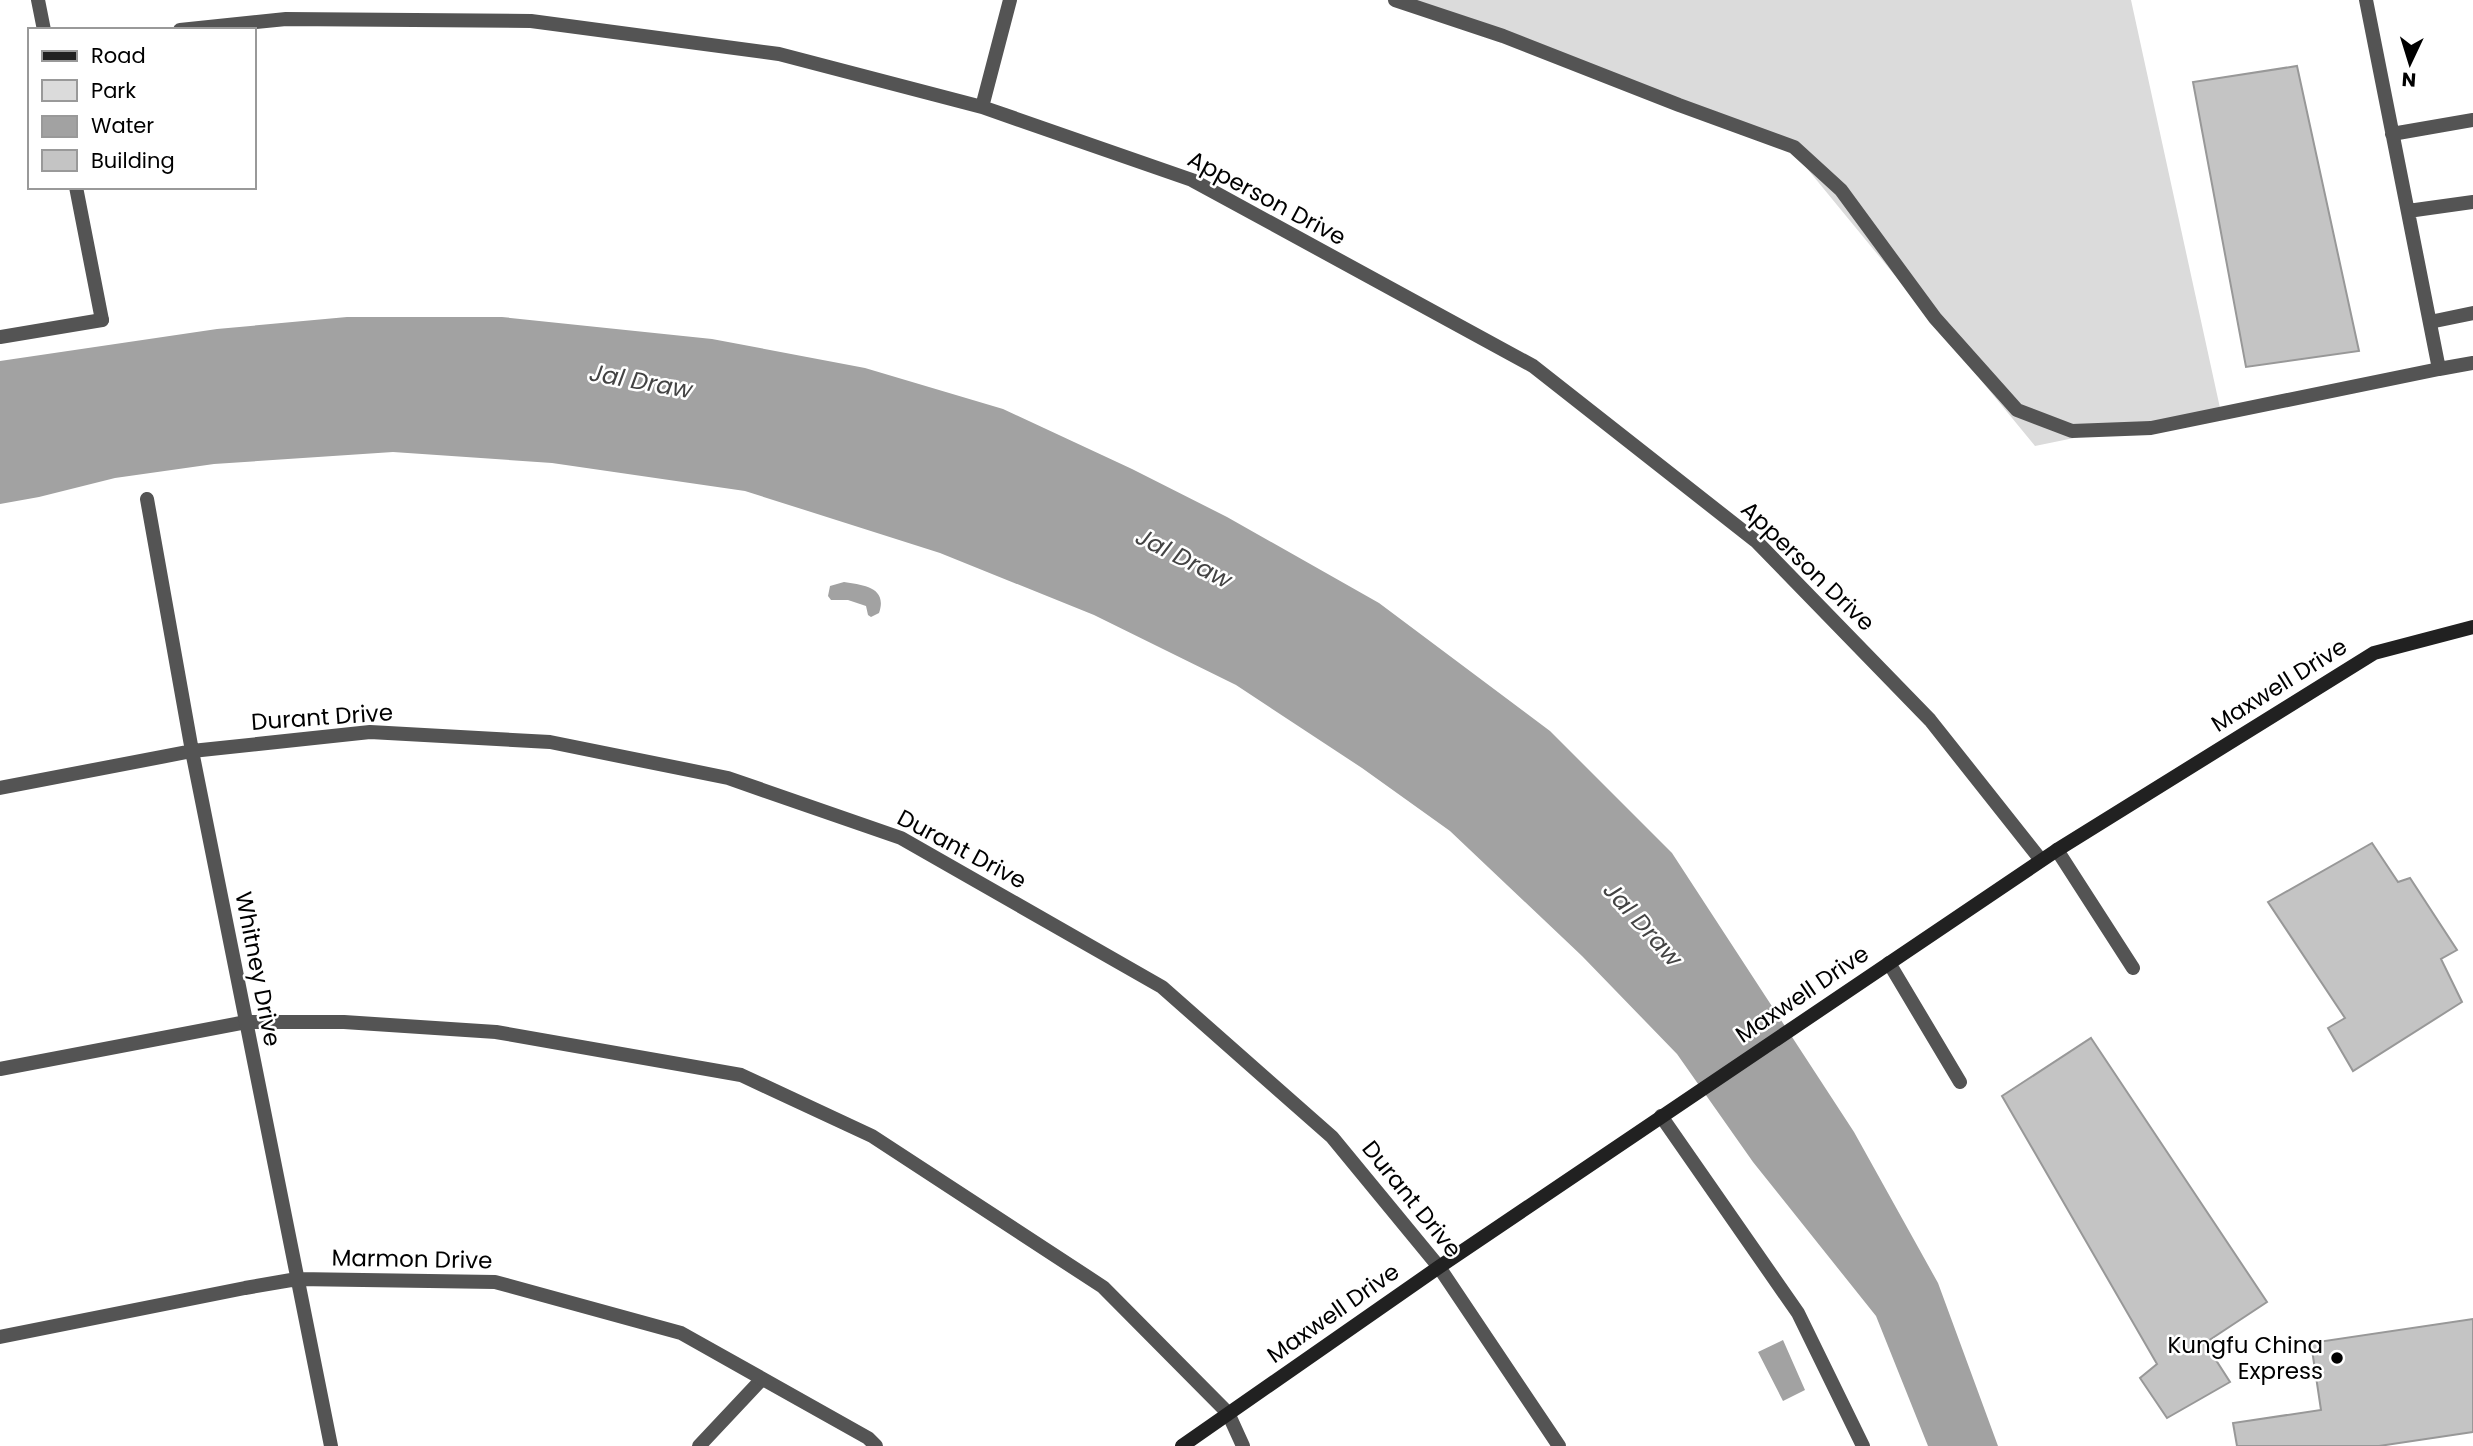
<svg xmlns="http://www.w3.org/2000/svg" width="2473" height="1446" viewBox="0 0 2473 1446" font-family="Poppins,sans-serif">
<style>
.green{fill:#dbdbdb}
.water{fill:#a2a2a2}
.building{fill:#c4c4c4;stroke:#989898;stroke-width:2}
.lines{fill:none;stroke-linecap:round;stroke-linejoin:round}
.lane{stroke:#545454;stroke-width:14}
.street{stroke:#545454;stroke-width:14}
.secondary{stroke:#212121;stroke-width:14}
.poi-dot{fill:#000;stroke:#fff;stroke-width:2.5}
.labels{text-anchor:middle;dominant-baseline:central;stroke-width:5;stroke-linejoin:round;paint-order:stroke}
.street-label{font-size:23px;fill:#000;stroke:#fff}
.poi-label{font-size:23px;fill:#000;stroke:#fff;text-anchor:end}
.water-label{font-size:24px;font-style:italic;fill:#434343;stroke:#fff}
</style>
<rect width="100%" height="100%" fill="#fff"/>
<path class="green" d="M1387 0H2131L2220 408 2035 446 1791 149Z"/>
<path class="water" d="M347 317H502L712 339 865 368 1003 409 1132 469 1227 517 1379 603 1550 731 1672 853 1854 1132 1938 1283 1998 1446H1928L1876 1316 1753 1162 1677 1054 1582 956 1450 831 1362 768 1236 685 1094 615 940 553 745 491 552 463 393 452 214 464 115 478 39 497 0 504V361L217 329Z
M844 582C863 585 888 587 879 613L871 617 868 615 866 606 848 600H831L828 596 830 586Z
M1783 1340 1805 1390 1783 1401 1758 1352Z"/>
<path class="building" d="M2297 66 2359 351 2246 367 2193 82Z
M2372 843 2398 882 2410 878 2457 950 2441 959 2462 1002 2353 1071 2328 1028 2345 1018 2268 902Z
M2091 1038 2267 1302 2205 1343 2230 1382 2167 1418 2140 1378 2157 1364 2002 1096Z
M2473 1319V1432L2379 1446H2237L2233 1423 2321 1410 2311 1343Z"/>
<g class="lines">
<path class="lane" d="M1395 0 1503 36 1679 105 1794 147 1841 190 1935 318 2017 410 2072 431 2151 428 2439 369
M2366 0 2439 369 2473 363
M2392 134 2473 120
M2408 211 2473 202
M2430 322 2473 313
M0 337 102 320
M2057 850 2133 968
M1889 963 1960 1082
M0 1069 246 1022H344L496 1032 741 1075 872 1136 1103 1287 1228 1413 1243 1446
M1661 1116 1798 1313 1863 1446
M699 1446 762 1379"/>
<path class="street" d="M38 0 44 30
M180 30 286 19 531 21 779 54 982 107 1192 180 1533 366 1757 542 1930 720 2041 860
M982 107 1010 0
M76 187 102 320
M147 499 192 751 331 1446
M0 788 192 751 370 732 550 742 728 778 901 838 1162 987 1332 1137 1439 1267 1559 1446
M0 1337 245 1288 297 1279 495 1282 681 1333 868 1438 876 1446"/>
<path class="secondary" d="M1182 1446 1439 1267 2057 850 2374 653 2473 627"/>
</g>
<circle class="poi-dot" cx="2337" cy="1358" r="7"/>
<g class="labels">
<g class="street-label">
<text transform="translate(1267 198) rotate(28)">Apperson Drive</text>
<text transform="translate(1808 566) rotate(44)">Apperson Drive</text>
<text transform="translate(2279 685) rotate(-32)">Maxwell Drive</text>
<text transform="translate(322 717) rotate(-4)">Durant Drive</text>
<text transform="translate(962 849) rotate(28)">Durant Drive</text>
<text transform="translate(258 969) rotate(79)">Whitney Drive</text>
<text transform="translate(1802 994) rotate(-34)">Maxwell Drive</text>
<text transform="translate(1412 1199) rotate(51)">Durant Drive</text>
<text transform="translate(412 1259) rotate(1)">Marmon Drive</text>
<text transform="translate(1333 1313) rotate(-35)">Maxwell Drive</text>
</g>
<g class="poi-label">
<text x="2323" y="1345">Kungfu China<tspan x="2323" dy="26">Express</tspan></text>
</g>
<g class="water-label">
<text transform="translate(641 381) rotate(10)">Jal Draw</text>
<text transform="translate(1184 558) rotate(27)">Jal Draw</text>
<text transform="translate(1643 924) rotate(48)">Jal Draw</text>
</g>
</g>
<rect x="28" y="28" width="228" height="161" fill="#ffffff" stroke="#999999" stroke-width="2"/>
<rect x="42" y="51" width="35" height="10" fill="#212121" stroke="#999999" stroke-width="2"/>
<text x="91" y="63" font-size="21" fill="#000000">Road</text>
<rect x="42" y="80" width="35" height="21" fill="#dbdbdb" stroke="#999999" stroke-width="2"/>
<text x="91" y="98" font-size="21" fill="#000000">Park</text>
<rect x="42" y="116" width="35" height="21" fill="#a2a2a2" stroke="#999999" stroke-width="2"/>
<text x="91" y="133" font-size="21" fill="#000000">Water</text>
<rect x="42" y="150" width="35" height="21" fill="#c4c4c4" stroke="#999999" stroke-width="2"/>
<text x="91" y="168" font-size="21" fill="#000000">Building</text>
<g transform="translate(2410 63) rotate(184)" stroke="#ffffff" stroke-width="5" paint-order="stroke">
<path d="M0-5L12 26L0 18L-12 26Z" fill="#000000"/>
<text y="-10" font-size="19" font-weight="bold" text-anchor="middle" fill="#000000">N</text>
</g>
</svg>
